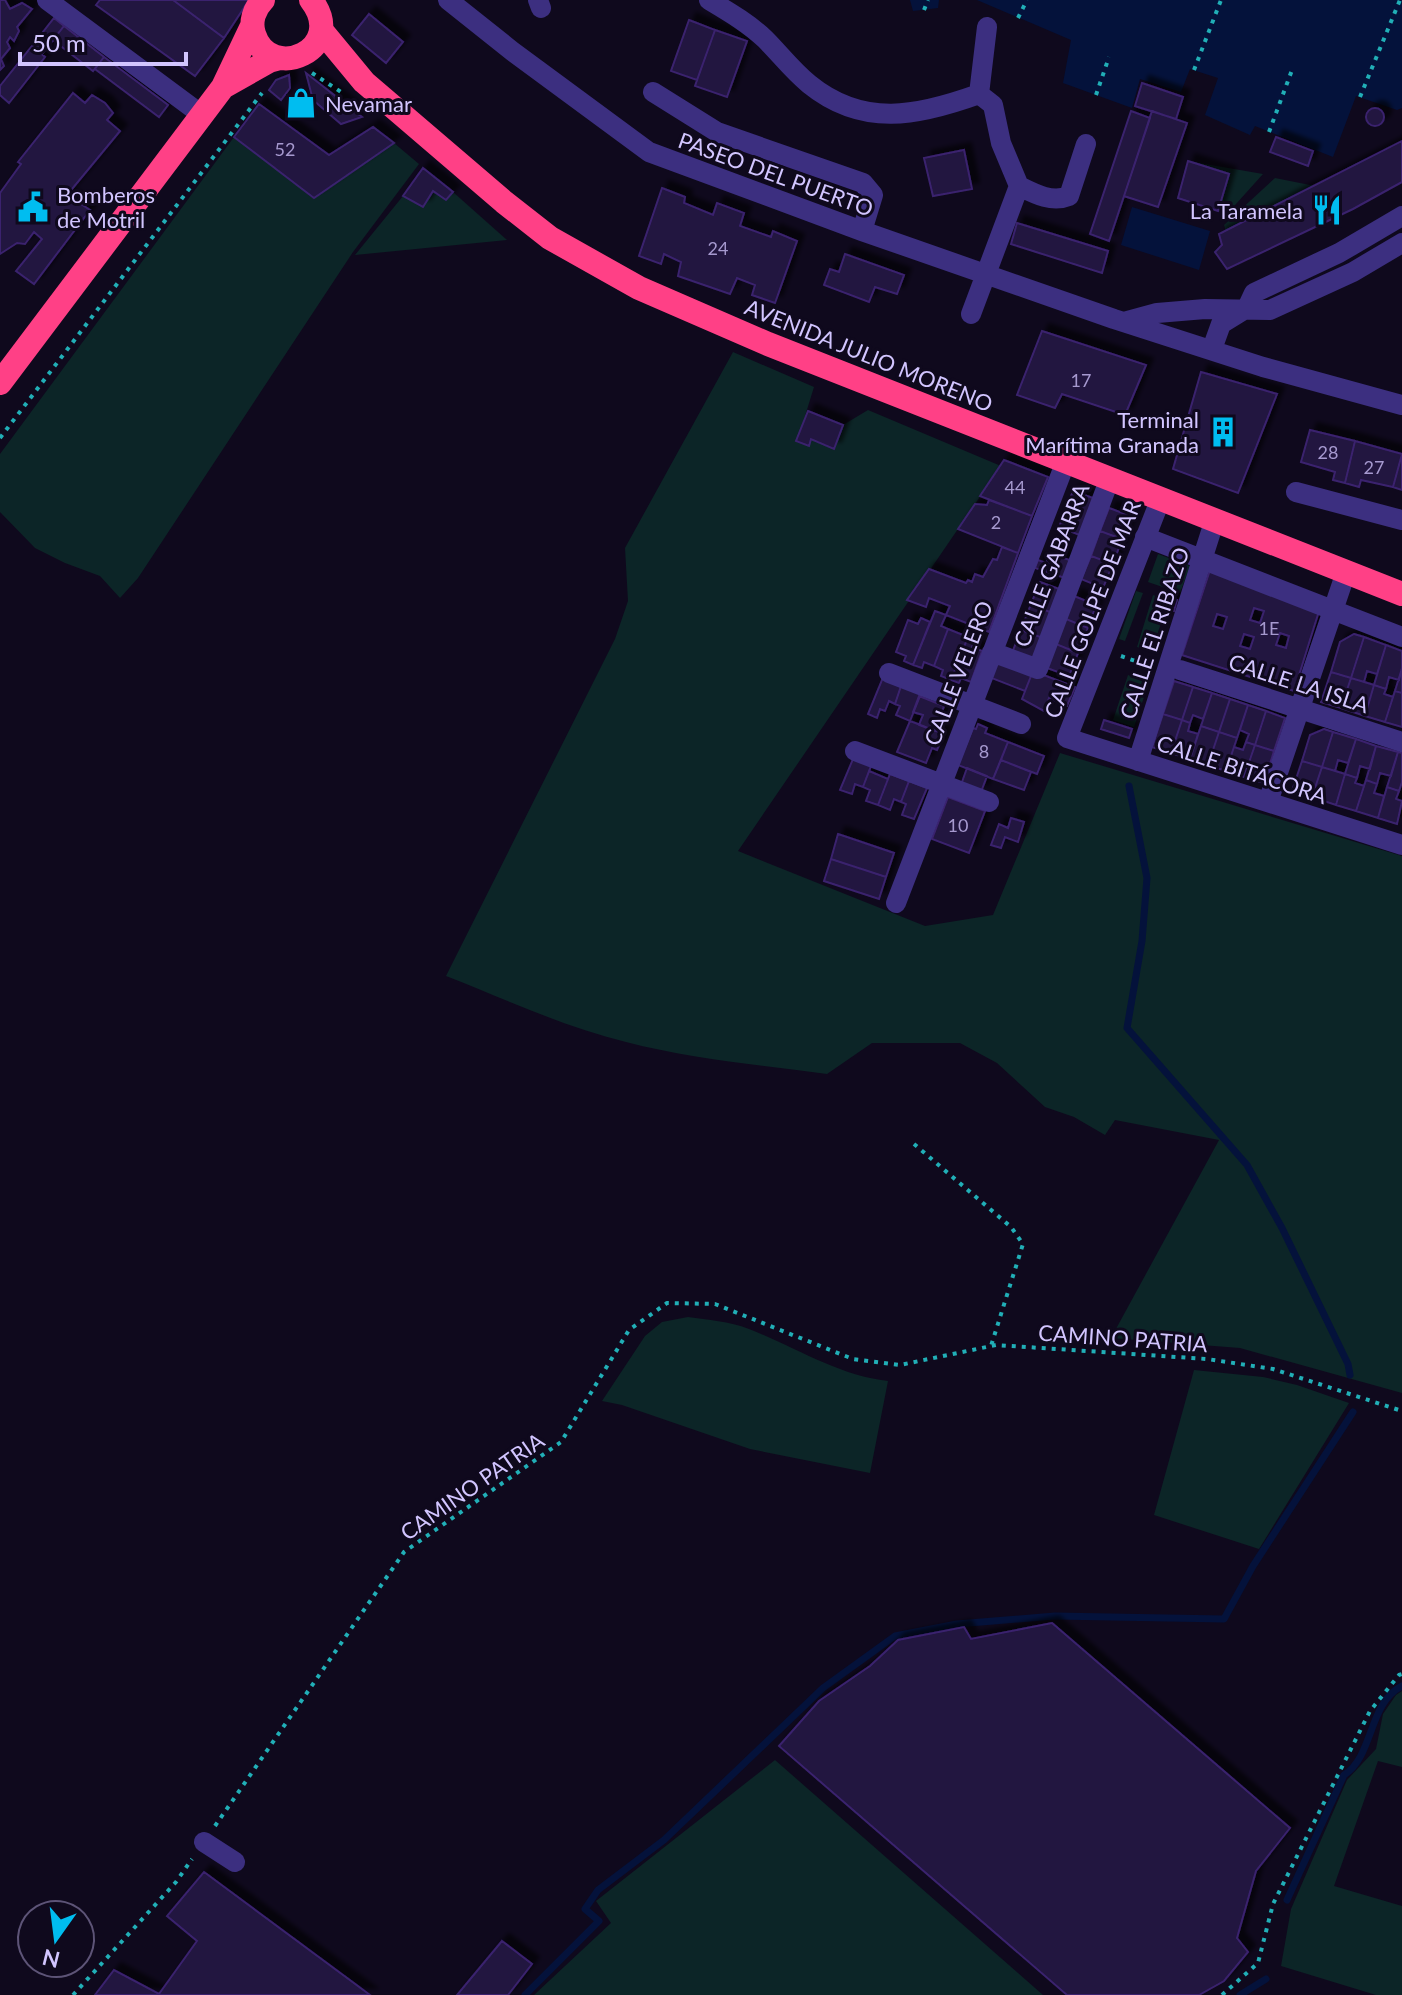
<svg xmlns="http://www.w3.org/2000/svg" width="1402" height="1995" viewBox="0 0 1402 1995" font-family="Lato,sans-serif">
<style>
.green{fill:#0c2527}
.water{fill:#04123b}
.lines{fill:none;stroke-linecap:round;stroke-linejoin:round}
.stream{stroke:#04123b;stroke-width:7}
.building{fill:#21143f;stroke:#3a236e;stroke-width:2;fill-rule:evenodd;filter:url(#shadow)}
.path{stroke:#21afb7;stroke-width:4;stroke-dasharray:4 6;stroke-linecap:butt}
.minor{stroke:#3c2f80;stroke-width:20}
.highway{stroke:#ff4086;stroke-width:24}
.labels{text-anchor:middle;dominant-baseline:central;stroke-width:6;stroke-linejoin:round;paint-order:stroke}
.number-label{font-size:18px;fill:#a699cf}
.poi-label{font-size:22px;fill:#d2c5ff;stroke:#0f091d;text-anchor:start}
.street-label{font-size:22px;fill:#d2c5ff;stroke:#0f091d}
</style>
<defs>
<filter id="shadow"><feDropShadow dx="7" dy="-7" stdDeviation="2" flood-color="#0009"/></filter>
</defs>
<rect width="100%" height="100%" fill="#0f091d"/>
<path class="green" d="M234 137 314 197 394 143 419 164 353 252 138 578 120 598 100 576 65 563 35 548 0 512V454Z
M1188 161 1263 174 1227 214 1218 211 1229 174Z
M1275 178 1315 186 1226 231 1224 225Z
M433 191 446 200 453 192 507 240 355 255 403 196 423 207Z
M733 352 814 387 797 442 808 446 811 439 834 448 843 425 868 410 1001 466 738 851 925 926 993 915 1060 753 1402 856V1393L1240 1348 1111 1338 1219 1140 1115 1120 1105 1135 1074 1117 1045 1107 997 1063 960 1043H872L827 1074C760 1065 691 1059 626 1042 564 1027 505 999 446 976L615 639 628 601 625 548Z
M1158 554 1190 566 1180 593 1148 582Z
M1136 591 1143 593 1125 641 1119 639Z
M1153 595 1165 599 1162 609 1165 610 1152 652 1137 647Z
M1128 675 1149 682 1134 727 1113 720Z
M688 1317C708 1320 729 1321 749 1329 795 1347 839 1376 888 1381L870 1473 750 1449 622 1405 602 1401 645 1336 662 1322Z
M1194 1370 1263 1377 1297 1385 1349 1403 1259 1549 1154 1515Z
M1402 1691V1767L1378 1761 1334 1886 1402 1906V1995H1376L1281 1966 1291 1909 1347 1780 1376 1749 1383 1714 1396 1695Z
M775 1760 1043 1995H534L611 1923 596 1901Z"/>
<path class="water" d="M910 0H939L938 8 913 11Z
M977 0H1402V108L1397 110 1356 96 1333 157 1255 126 1250 135 1205 115 1218 78 1190 69 1181 92 1140 79 1132 108 1063 83 1071 40Z
M1132 207 1210 231 1199 270 1121 245Z"/>
<g class="lines">
<path class="stream" d="M1129 786 1147 878 1142 941 1127 1028 1247 1165 1282 1228 1348 1364 1350 1375
M1287 1900 1344 1775C1374 1756 1368 1703 1402 1686
M525 1995 599 1921 585 1909 598 1890 664 1840 823 1688 895 1636 957 1624 1055 1616 1224 1619 1253 1566 1353 1412
M1240 1995 1266 1979"/>
</g>
<path class="building" d="M0 0H5L10 9 22 3 32 9 17 27 19 31 14 41 10 37 7 42 10 48 1 59 4 66 0 70Z
M100 0H173L224 38 195 76 96 5Z
M173 0H249L224 38Z
M369 14 403 42 386 63 352 35Z
M54 18 64 26 42 54 32 46Z
M689 20 715 30 697 80 671 71Z
M64 26 104 57 93 71 53 40Z
M715 30 747 41 727 97 695 86Z
M32 46 45 57 9 103 0 95V86Z
M104 57 168 105 159 117 95 69Z
M306 73 362 117 341 124 313 100Z
M289 75 290 88 281 100 269 90 276 80Z
M1142 83 1183 97 1176 119 1135 106Z
M73 93 85 103 92 95 105 103 113 113 107 120 120 131 67 195 90 210 34 284 16 271 42 239 34 232 25 244 17 243 0 254V193L21 164 18 162Z
M259 104 329 155 373 127 394 143 314 198 234 137Z
M1366 117a9 9 0 1 1 18 0a9 9 0 1 1-18 0Z
M1131 111 1150 118 1109 241 1090 234Z
M1152 111 1187 123 1158 207 1124 196Z
M1276 137 1313 151 1308 166 1270 152Z
M1402 141V182L1353 209 1227 269 1215 252 1222 245 1219 234Z
M964 150 972 189 933 196 924 158Z
M1188 161 1229 174 1218 211 1178 198Z
M423 168 453 192 446 200 433 191 423 207 403 196Z
M662 188 685 197 684 203 713 215 717 203 744 213 740 226 771 237 773 231 797 241 775 303 752 295 755 285 737 278 730 294 678 276 681 262 664 254 661 264 639 256Z
M1017 223 1108 251 1102 273 1011 244Z
M845 254 904 275 897 294 875 287 869 302 824 285 830 269 839 272Z
M1042 331 1146 365 1125 415 1062 394 1055 408 1017 395Z
M1201 372 1277 394 1238 493 1173 469Z
M808 411 843 425 834 449 811 439 809 446 796 441Z
M1310 430 1355 441 1345 483 1333 480 1335 472 1301 462Z
M1355 441 1402 454 1393 487 1361 480 1359 487 1345 483Z
M1402 454V490L1393 487Z
M1004 460 1048 477 1032 516 980 496Z
M1073 491 1096 499 1082 536 1059 527Z
M989 500 1032 516 1018 553 958 529 975 504 987 505Z
M1109 508 1131 516 1122 539 1100 531Z
M1100 531 1122 539 1113 564 1091 556Z
M1002 547 1018 553 989 632 946 615 950 606 929 598 926 607 907 600 929 569 966 583 968 580 972 582 975 574 983 577 993 559 997 560Z
M1050 553 1072 561 1065 578 1035 568 1038 560 1046 563Z
M1091 556 1113 564 1103 588 1081 579Z
M1211 567 1319 611 1294 691 1182 655ZM1254 608 1264 611 1260 623 1250 620ZM1217 614 1227 617 1223 629 1213 626ZM1280 633 1289 636 1286 648 1276 645ZM1244 634 1254 637 1250 649 1240 646Z
M1040 582 1062 590 1052 613 1031 604Z
M1074 596 1096 605 1088 628 1066 619Z
M1168 597 1177 600 1174 611 1164 608Z
M1031 604 1052 613 1043 638 1021 630Z
M935 611 946 615 941 626 948 629 934 666 924 662 922 668 913 665Z
M921 618 930 622 913 665 904 661 906 656 896 652 908 620 918 624Z
M1066 619 1088 628 1078 653 1056 644Z
M948 629 968 637 951 680 941 676 943 670 934 666Z
M1021 630 1043 638 1034 661 1012 653Z
M1354 634 1364 637 1351 678 1331 672 1340 642Z
M968 637 975 639 972 647 982 651 971 682 961 678 959 683 951 680Z
M1364 637 1386 645 1377 674 1367 671 1364 682 1351 678Z
M1056 644 1078 653 1069 676 1047 668Z
M1386 645 1402 651V668L1399 680 1389 677 1386 689 1374 685Z
M997 657 1033 671 1025 691 989 677Z
M1402 668V693L1395 691Z
M1033 671 1075 687 1067 706 1049 698 1044 711 1022 699Z
M1331 672 1351 678 1341 708 1321 702Z
M884 675 902 683 895 704 889 701 885 711 880 709 877 718 868 714Z
M1351 678 1374 685 1365 716 1341 708Z
M1174 681 1193 687 1182 720 1163 714Z
M902 683 922 691 910 721 896 715 900 706 895 704Z
M1374 685 1386 689 1384 694 1393 697 1385 722 1365 716Z
M1193 687 1212 693 1203 719 1193 715 1190 723 1182 720Z
M1395 691 1402 693V727L1385 722Z
M1212 693 1230 699 1219 732 1201 726Z
M919 696 944 706 935 731 919 725 923 715 913 712Z
M1230 699 1248 705 1237 738 1219 732Z
M1248 705 1266 711 1255 745 1246 742 1249 734 1240 730Z
M1266 711 1285 718 1274 751 1255 745Z
M1163 714 1182 720 1171 753 1152 747Z
M1104 720 1132 729 1129 738 1101 729Z
M1182 720 1190 723 1188 731 1198 734 1190 759 1171 753Z
M910 721 944 734 937 750 932 748 926 763 897 752Z
M978 724 987 728 985 733 1008 742 993 779 958 765 973 728 976 729Z
M1201 726 1219 732 1208 765 1190 759Z
M1324 729 1333 732 1322 767 1302 761 1310 735Z
M1219 732 1237 738 1226 771 1208 765Z
M1333 732 1356 739 1348 763 1338 760 1335 771 1322 767Z
M1356 739 1376 746 1370 769 1360 766 1357 778 1345 774Z
M1008 742 1044 756 1037 774 1001 760Z
M1246 742 1255 745 1244 777 1226 771 1234 747 1243 750Z
M1255 745 1274 751 1264 783 1244 777Z
M1376 746 1398 752 1391 776 1380 773 1377 784 1366 780Z
M1398 752 1402 753V782L1399 791 1387 787Z
M853 759 871 766 863 787 855 784 852 794 840 790Z
M1001 760 1031 772 1024 790 993 779Z
M1302 761 1322 767 1312 797 1292 791Z
M1322 767 1345 774 1336 805 1312 797Z
M967 768 987 776 981 792 961 785Z
M869 771 888 779 878 805 866 801 870 790 863 787Z
M890 774 909 781 901 802 894 799 890 810 878 805Z
M1345 774 1357 778 1355 783 1364 786 1356 811 1336 805Z
M1366 780 1377 784 1374 793 1384 796 1378 818 1356 811Z
M909 781 927 788 914 819 902 815 906 804 901 802Z
M1387 787 1399 791 1396 799 1402 801 1397 824 1378 818Z
M948 797 985 811 969 853 932 839Z
M1011 818 1024 822 1018 842 1005 837 1001 848 991 845 999 824 1008 828Z
M838 834 894 853 886 877 831 859Z
M831 859 886 877 879 899 824 881Z
M1052 1623 1290 1828 1256 1871 1237 1938 1248 1952 1224 1981 1199 1995H1067L779 1746 819 1701 870 1666 898 1640 964 1627 971 1639Z
M204 1872 370 1995H95L114 1970 159 1994 197 1941 167 1916Z
M502 1941 532 1964 508 1995H457Z"/>
<g class="lines">
<path class="path" d="M924 10 928 0
M1018 18 1027 0
M1194 70 1221 0
M312 73 341 92
M1096 95 1109 57
M1360 97 1400 0
M1269 132 1292 70
M0 438 262 93
M1121 656 1147 665
M914 1144 1011 1227 1023 1244 991 1346
M215 1826 404 1552 561 1442 629 1330 667 1303 715 1304 853 1359 900 1365 996 1345 1207 1359 1273 1369 1402 1411
M73 1995 176 1882 192 1859
M1222 1995 1258 1963 1273 1904 1370 1711 1399 1675 1402 1674"/>
<path class="minor" d="M47 0 202 115
M448 0 512 51 649 152 862 231 1114 319 1263 367 1402 405
M538 0 541 8
M709 0C729 12 748 23 765 39 780 54 792 70 809 84 863 128 918 116 979 94L993 105 1001 143 1019 186
M653 92 717 132 863 183 873 195 862 231
M979 94 987 27
M971 314 1019 186C1035 194 1052 203 1069 196L1086 144
M1124 322 1157 313 1205 309 1270 310 1353 272 1402 243
M1212 349 1221 324 1247 308 1254 293 1339 253 1402 216
M1296 492 1402 520
M1161 498 1067 738 1402 845
M1145 537 1402 637
M992 652 1038 669 1110 478
M1180 670 1402 742
M889 673 1021 724
M855 751 989 802
M1138 761 1215 519
M1268 802 1346 572
M896 903 1066 461
M204 1842 235 1862"/>
<path class="highway" d="M263 0C254 9 250 22 254 34 270 84 349 49 311 0
M321 30 364 82 504 202 550 238 639 288 768 344 1402 594
M223 87 269 61 280 58
M0 383 223 87 252 26"/>
</g>
<defs>
<g id="shop-bare" transform="scale(2.4)"><path d="M-5-2.5h2.3a2.7 3.5 0 0 1 5.4 0H5L5.5 6h-11ZM-1.5-2.5h3a1.5 2.3 0 0 0-3 0Z" fill="#00bdf0" stroke="#0f091d" stroke-width="2.5" paint-order="stroke"/></g>
<g id="civic-bare" transform="scale(2.4)"><path d="M-.6-6.5H3V-4.5H.6V-3L4-1V1h2V6H-6V1h2V-1L-.6-3ZM-1.2 2.5V6h2.4V2.5Z" fill="#00bdf0" stroke="#0f091d" stroke-width="2.5" paint-order="stroke"/></g>
<g id="restaurant-bare" transform="scale(2.4)"><path d="M-5-6h1v4h1v-4h1v4h1v-4h1v5L-1.5 .5V6h-2V.5L-5-1ZM5-6V6H3V1.5H1.5Q1.5-4 5-6Z" fill="#00bdf0" stroke="#0f091d" stroke-width="2.5" paint-order="stroke"/></g>
<g id="building-bare" transform="scale(2.4)"><path d="M-4-6H4V6H1V3H-1V6H-4ZM-2.5-4.3h1.7v1.8h-1.7ZM.8-4.3h1.7v1.8H.8ZM-2.5-1h1.7V.8h-1.7ZM.8-1h1.7V.8H.8Z" fill="#00bdf0" stroke="#0f091d" stroke-width="2.5" paint-order="stroke"/></g>
</defs>
<g fill-rule="evenodd">
<use href="#shop-bare" x="301" y="103"/>
<use href="#civic-bare" x="33" y="207"/>
<use href="#restaurant-bare" x="1327" y="210"/>
<use href="#building-bare" x="1223" y="432"/>
</g>
<g class="labels">
<g class="number-label">
<text x="285" y="149">52</text>
<text x="718" y="248">24</text>
<text x="1081" y="380">17</text>
<text x="1328" y="452">28</text>
<text x="1374" y="467">27</text>
<text x="1015" y="487">44</text>
<text x="996" y="522">2</text>
<text x="1269" y="628">1E</text>
<text x="984" y="751">8</text>
<text x="958" y="825">10</text>
</g>
<g class="poi-label">
<text x="325" y="103">Nevamar</text>
<text x="57" y="194">Bomberos<tspan x="57" dy="25">de Motril</tspan></text>
<text x="1303" y="210" text-anchor="end">La Taramela</text>
<text x="1199" y="419" text-anchor="end">Terminal<tspan x="1199" dy="25">Marítima Granada</tspan></text>
</g>
<g class="street-label">
<text transform="translate(776 174) rotate(20)">PASEO DEL PUERTO</text>
<text transform="translate(869 355) rotate(22)">AVENIDA JULIO MORENO</text>
<text transform="translate(1051 565) rotate(-69)">CALLE GABARRA</text>
<text transform="translate(1092 609) rotate(-69)">CALLE GOLPE DE MAR</text>
<text transform="translate(1154 633) rotate(-72)">CALLE EL RIBAZO</text>
<text transform="translate(958 673) rotate(-69)">CALLE VELERO</text>
<text transform="translate(1299 683) rotate(18)">CALLE LA ISLA</text>
<text transform="translate(1242 769) rotate(18)">CALLE BITÁCORA</text>
<text transform="translate(1123 1338) rotate(4)">CAMINO PATRIA</text>
<text transform="translate(472 1486) rotate(-35)">CAMINO PATRIA</text>
</g>
</g>
<g transform="translate(56 1939) rotate(194)"><circle r="38" fill="#0f091d" stroke="#5d5477" stroke-width="2"/>
<path d="M0-6L14 30L0 20L-14 30Z" fill="#00bdf0"/>
<text y="-12" font-size="22" font-weight="bold" text-anchor="middle" fill="#d2c5ff">N</text>
</g>
<path d="M20 52v12h166v-12" fill="none" stroke="#d2c5ff" stroke-width="4"/>
<text x="32" y="52" font-size="24" fill="#d2c5ff" stroke="#0f091d" stroke-width="6" paint-order="stroke">50 m</text>
</svg>
